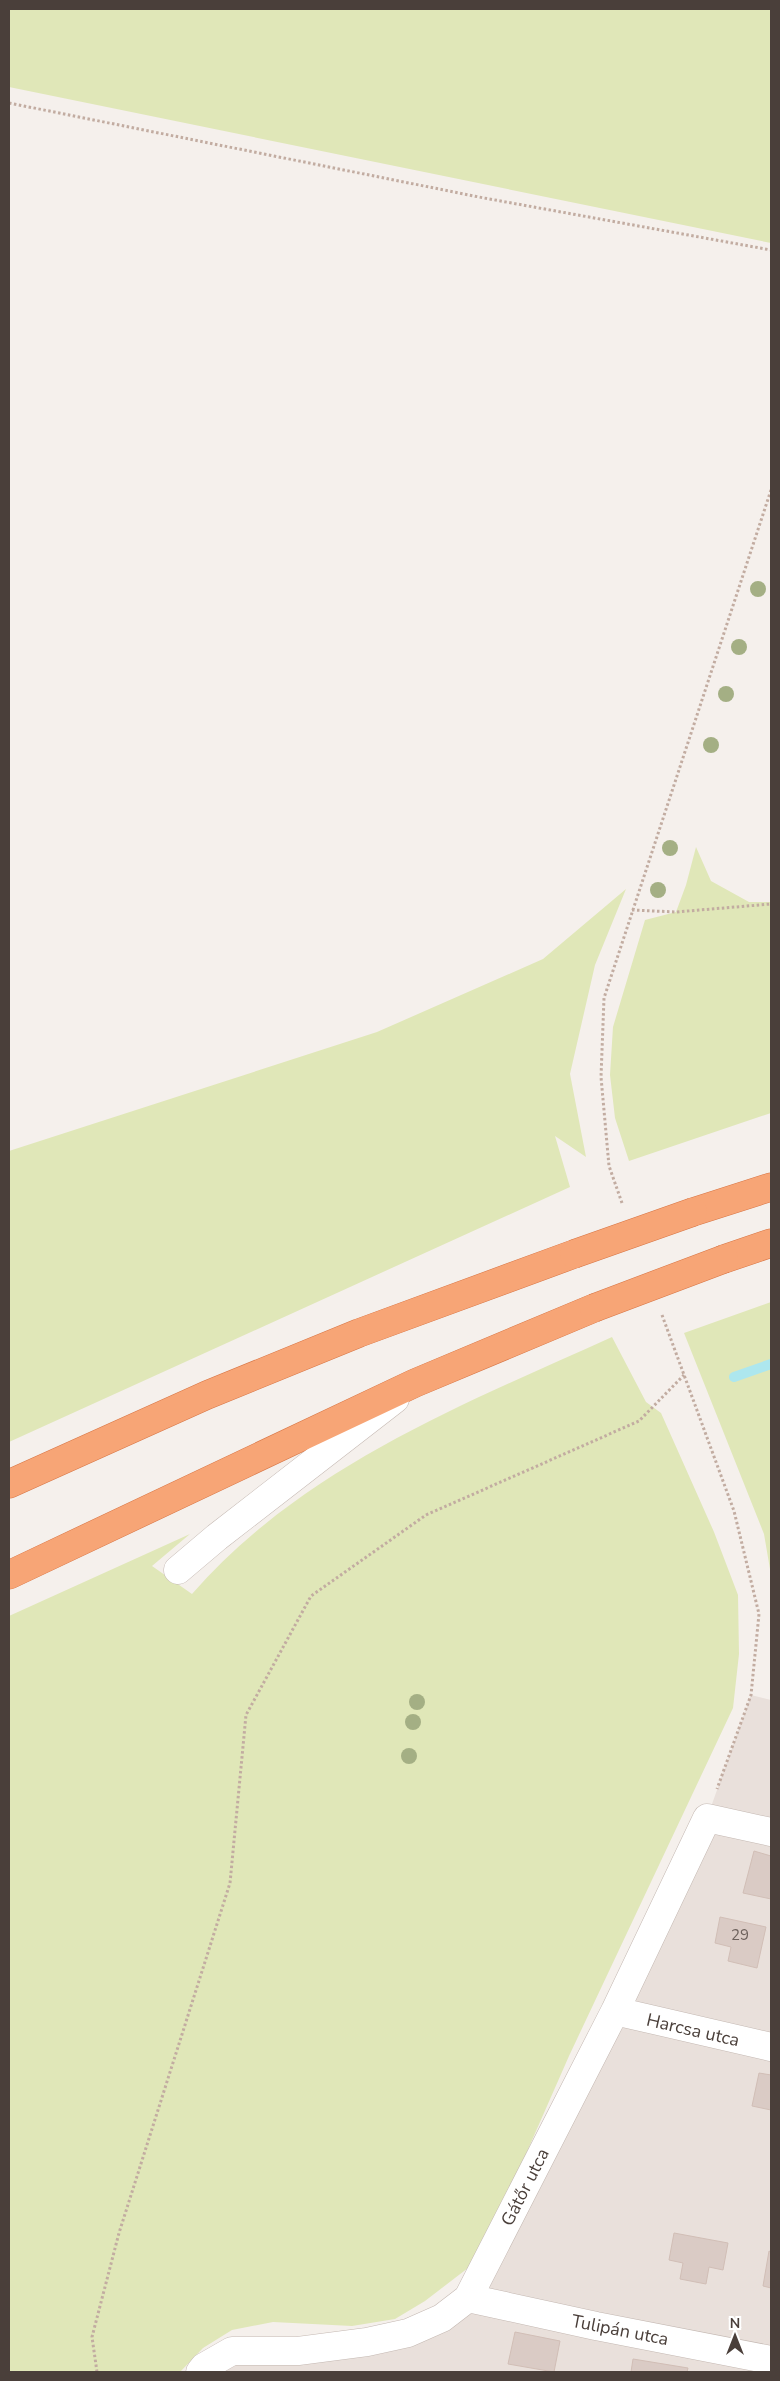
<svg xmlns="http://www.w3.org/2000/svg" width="780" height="2381" viewBox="0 0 780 2381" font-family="'Nunito Sans',sans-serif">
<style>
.residential{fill:#e9e0db}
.green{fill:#e0e7b8}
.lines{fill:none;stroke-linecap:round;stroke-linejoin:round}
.stream{stroke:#ade7ee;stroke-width:10}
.building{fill:#dacbc5;stroke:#d1beb6}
.minor-casing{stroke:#c4b8b2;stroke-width:29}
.highway-casing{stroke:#d77545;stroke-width:29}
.path{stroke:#c2aca1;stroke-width:3;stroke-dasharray:2.5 2.5;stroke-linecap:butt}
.minor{stroke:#fff;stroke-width:28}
.highway{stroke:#f7a576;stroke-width:28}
.highway-bridge-casing{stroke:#d77545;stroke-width:29;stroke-linecap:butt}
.highway-bridge{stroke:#f7a576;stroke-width:28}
.tree{fill:#a4af84}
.labels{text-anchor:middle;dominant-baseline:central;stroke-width:4;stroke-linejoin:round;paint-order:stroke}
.number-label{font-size:15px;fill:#6e625d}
.street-label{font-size:18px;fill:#4a3f3a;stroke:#fff}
</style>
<rect width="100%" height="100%" fill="#f5f0ec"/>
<path class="residential" d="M751 1695 771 1700V2372H200L442 2318 707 1818Z"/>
<path class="green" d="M9 9H771V243L9 87Z
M696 847 711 881 749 902H771V1113L629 1161 615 1118 610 1075 613 1027 645 920 676 912 686 885Z
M626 889 595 965 570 1074 586 1157 555 1136 570 1187 9 1442V1151L377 1032 543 959Z
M771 1302V1575L764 1534 684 1333Z
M612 1337 646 1402 661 1413 714 1532 738 1595 739 1654 733 1708 569 2056 489 2238 468 2268 425 2301 395 2319 352 2326 273 2322 232 2330 203 2348 180 2372H9V1616L190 1534 152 1566 192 1594C303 1467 462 1405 612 1337Z"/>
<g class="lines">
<path class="stream" d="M734 1377 771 1364"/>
</g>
<path class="building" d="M754 1851 771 1856V1899L743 1893Z
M720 1917 766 1927 757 1968 728 1961 731 1947 715 1943Z
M759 2073 771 2075V2110L752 2106Z
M674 2233 728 2243 723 2270 709 2267 706 2284 680 2279 683 2263 669 2260Z
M769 2251 771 2252V2288L763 2286Z
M515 2332 560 2341 554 2372 508 2364Z
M633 2359 688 2368 687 2372H631Z"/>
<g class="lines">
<g class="minor-casing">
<path id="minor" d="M178 1570 217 1537 395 1399
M615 2011 771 2047
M468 2298 596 2326 771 2360
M200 2372 204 2367 232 2351H298L367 2342 408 2333 442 2318 468 2298 615 2011 707 1818 771 1832"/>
</g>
<g class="highway-casing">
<path id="highway" d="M693 1212 771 1187
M724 1259 771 1243
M9 1484 207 1395 359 1333 574 1254
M9 1575 415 1383 594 1308"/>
</g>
<path class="path" d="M9 103 484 198 771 250
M632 910 676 912 771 904
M622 1203 609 1166 601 1077 604 998 771 490
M662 1315 734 1511 759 1614 751 1695 717 1789
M97 2372 92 2337 119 2233 230 1883 246 1715 311 1596 426 1515 639 1421 684 1375"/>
<use href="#minor" class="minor"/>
<use href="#highway" class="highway"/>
<g class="highway-bridge-casing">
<path id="highway-bridge" d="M574 1254 693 1212
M594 1308 724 1259"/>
</g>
<use href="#highway-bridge" class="highway-bridge"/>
</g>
<g class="tree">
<circle cx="758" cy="589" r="8"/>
<circle cx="739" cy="647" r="8"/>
<circle cx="726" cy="694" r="8"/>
<circle cx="711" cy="745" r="8"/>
<circle cx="670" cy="848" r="8"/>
<circle cx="658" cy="890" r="8"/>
<circle cx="417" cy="1702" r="8"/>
<circle cx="413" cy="1722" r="8"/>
<circle cx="409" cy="1756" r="8"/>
</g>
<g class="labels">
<g class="number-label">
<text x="740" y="1935">29</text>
</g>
<g class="street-label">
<text transform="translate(693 2030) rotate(13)">Harcsa utca</text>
<text transform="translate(525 2187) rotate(-63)">Gátőr utca</text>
<text transform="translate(620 2330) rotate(11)">Tulipán utca</text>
</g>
</g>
<rect width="780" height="2381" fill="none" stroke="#4a3f3a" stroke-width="20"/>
<g transform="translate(735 2336)" stroke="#ffffff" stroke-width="4" paint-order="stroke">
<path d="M0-4L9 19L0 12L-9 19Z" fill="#4a3f3a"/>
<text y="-8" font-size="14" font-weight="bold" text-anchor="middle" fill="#4a3f3a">N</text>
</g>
</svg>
